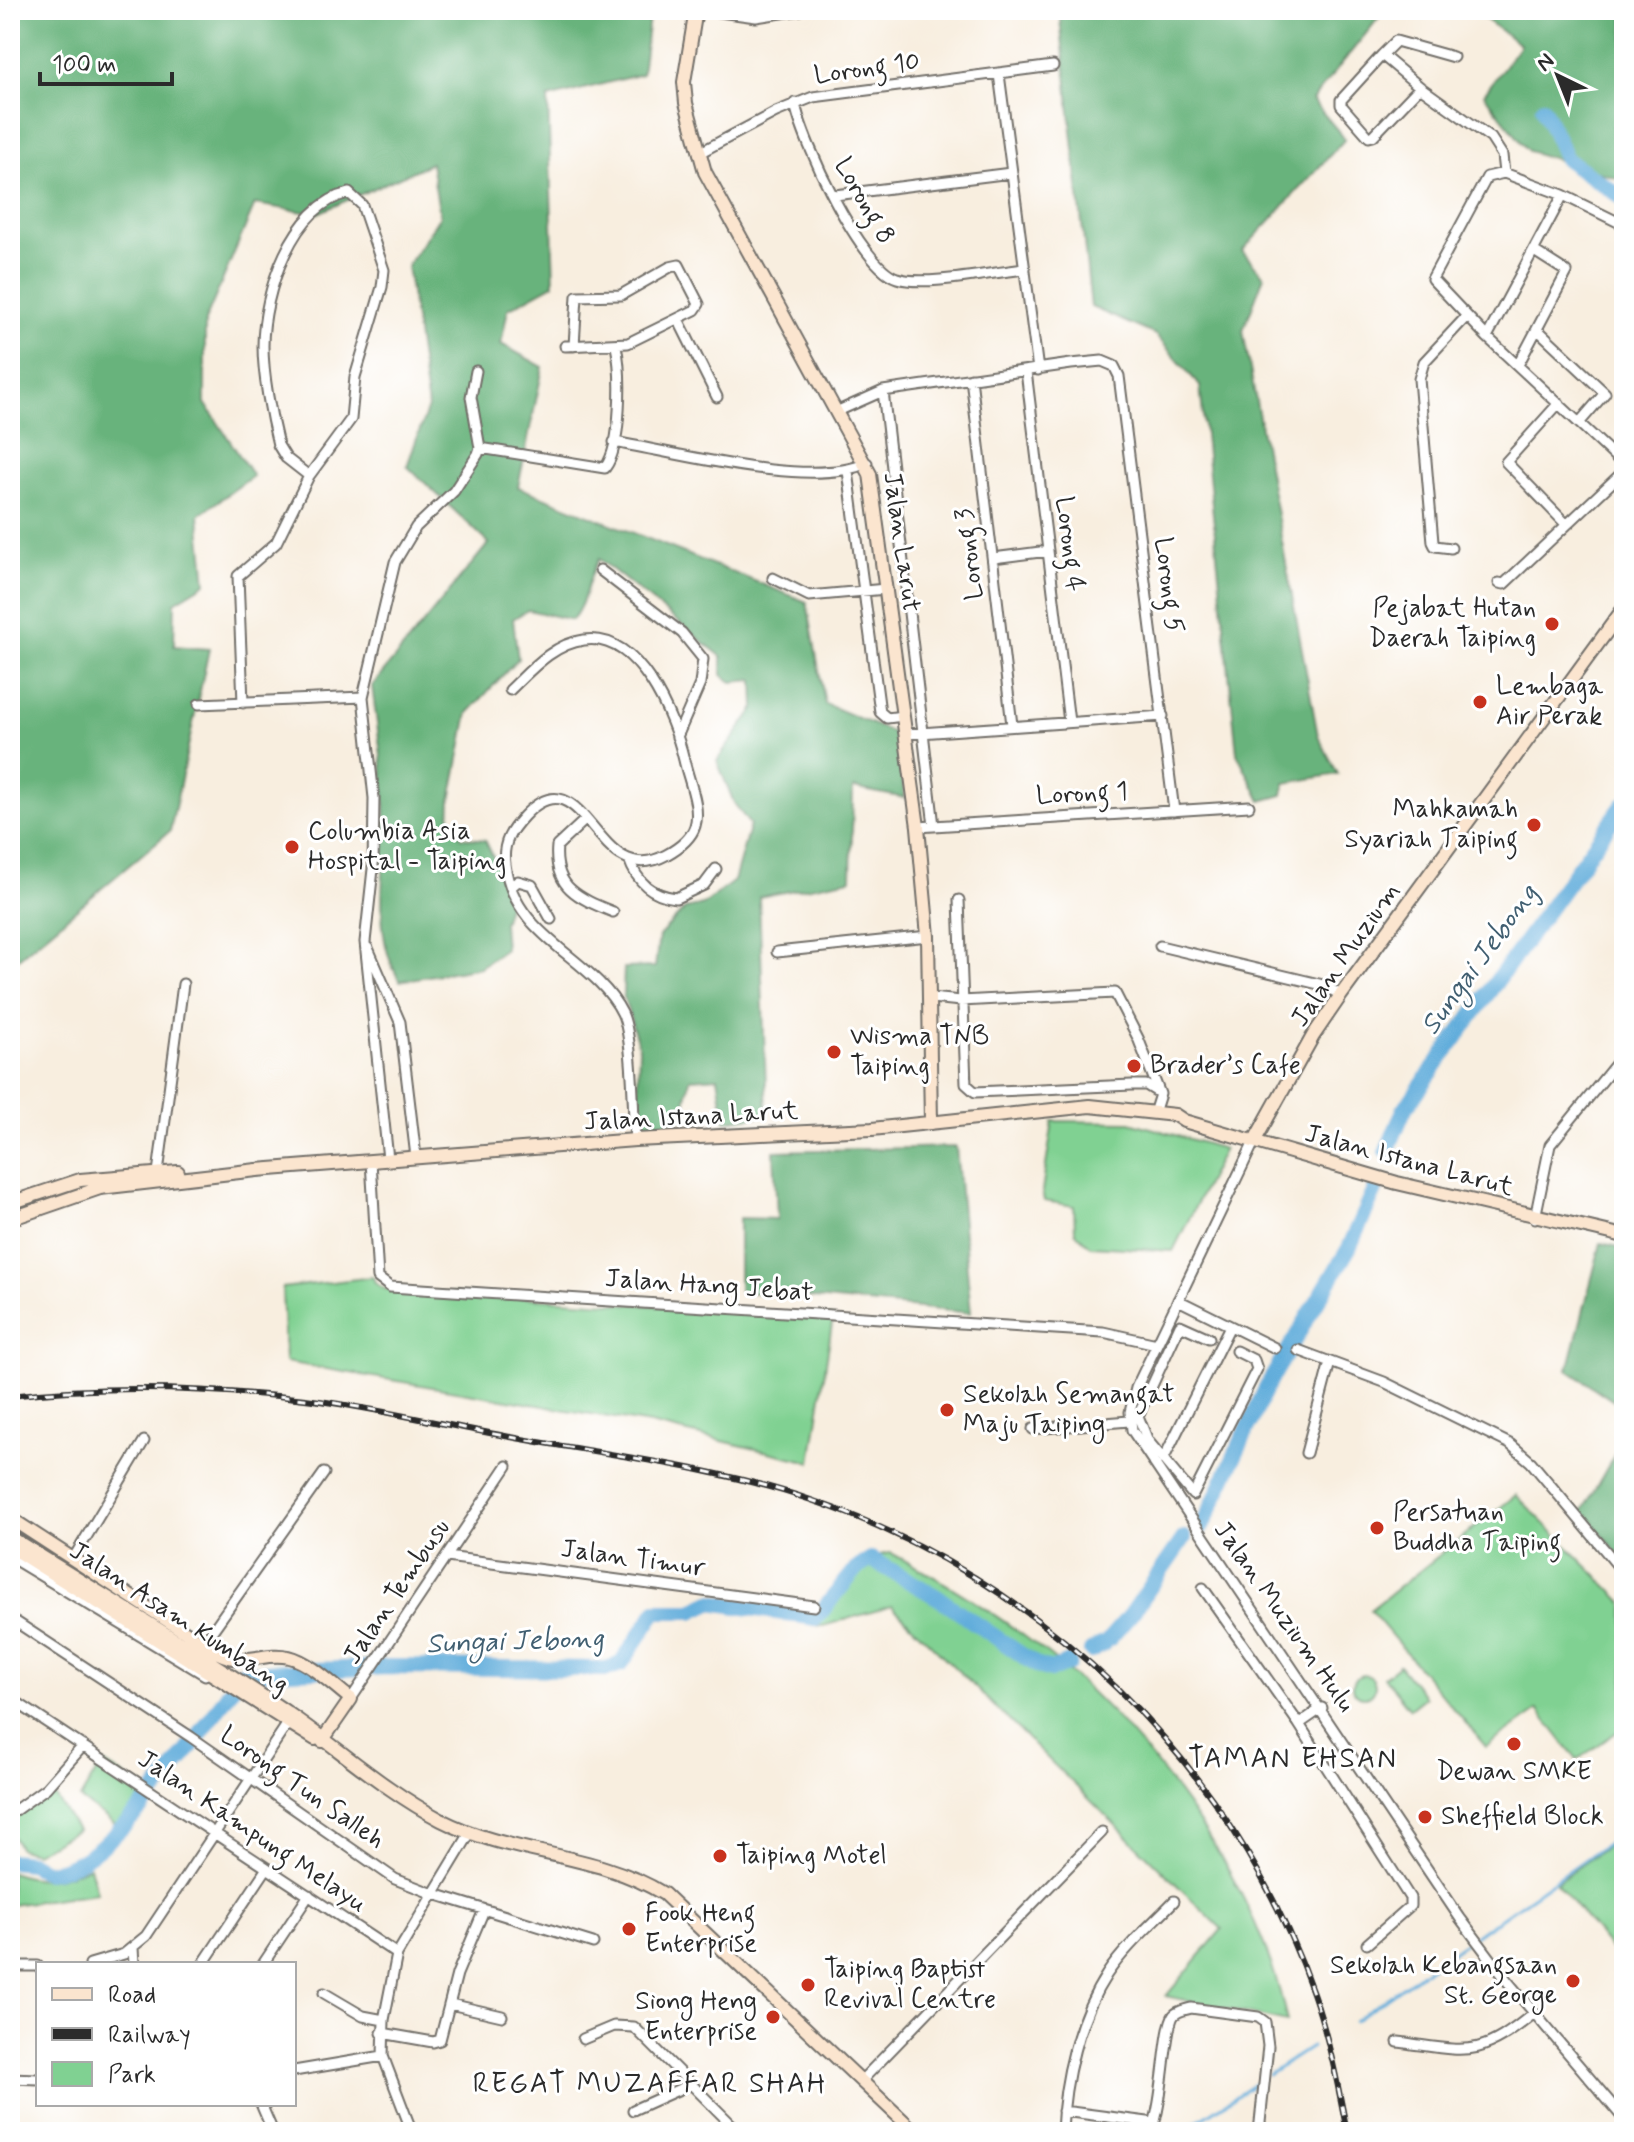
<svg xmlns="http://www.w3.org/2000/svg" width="1634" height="2142" viewBox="0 0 1634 2142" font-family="Mynerve,sans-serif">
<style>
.green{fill:#80d192;stroke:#567e5e;stroke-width:2}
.forest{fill:#68b37c;stroke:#4a6f54;stroke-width:2}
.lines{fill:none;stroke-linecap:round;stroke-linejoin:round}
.stream{stroke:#62addb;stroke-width:3}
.river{stroke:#62addb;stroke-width:16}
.street-casing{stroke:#736f6a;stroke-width:13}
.secondary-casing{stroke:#736f6a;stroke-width:16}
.street{stroke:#fff;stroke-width:9}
.secondary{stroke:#fbe5cf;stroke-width:12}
.rail-casing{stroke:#2b2b2b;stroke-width:6}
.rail{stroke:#fff;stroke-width:3;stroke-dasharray:9;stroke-linecap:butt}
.poi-dot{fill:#c8321e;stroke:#fff;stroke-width:3}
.labels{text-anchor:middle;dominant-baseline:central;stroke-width:6;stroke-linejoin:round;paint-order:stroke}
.street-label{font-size:26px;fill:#2b2b2b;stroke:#fff}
.poi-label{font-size:26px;fill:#2b2b2b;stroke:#fff;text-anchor:start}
.water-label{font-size:28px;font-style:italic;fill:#415f71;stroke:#fff}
.neighbourhood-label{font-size:28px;letter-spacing:2px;fill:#2b2b2b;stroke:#fff}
</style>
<rect width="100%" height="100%" fill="#fff"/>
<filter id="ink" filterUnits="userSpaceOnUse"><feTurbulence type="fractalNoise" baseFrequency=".0125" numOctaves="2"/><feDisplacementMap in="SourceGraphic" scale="16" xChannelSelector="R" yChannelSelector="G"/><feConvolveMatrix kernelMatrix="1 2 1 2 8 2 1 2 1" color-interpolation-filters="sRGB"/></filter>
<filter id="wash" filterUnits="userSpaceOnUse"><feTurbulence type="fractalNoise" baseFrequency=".006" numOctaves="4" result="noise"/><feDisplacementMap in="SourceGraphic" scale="32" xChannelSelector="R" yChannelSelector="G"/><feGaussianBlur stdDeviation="1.8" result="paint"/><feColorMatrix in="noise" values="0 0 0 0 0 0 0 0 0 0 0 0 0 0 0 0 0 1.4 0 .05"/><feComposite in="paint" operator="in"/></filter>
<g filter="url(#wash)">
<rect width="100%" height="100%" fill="#f8eedf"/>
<path class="green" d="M1053 1121 1130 1122 1224 1149 1173 1251 1090 1246 1075 1232 1074 1206 1044 1201 1042 1191Z
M373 1277 375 1283 385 1289 833 1317 811 1462 650 1424 285 1362 282 1288Z
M1516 1495 1624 1603V1727L1577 1760 1538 1710 1486 1747 1370 1610Z
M891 1553C946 1582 1000 1616 1049 1655 1154 1739 1261 1889 1287 2022L1166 1996 1222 1929 892 1606 823 1626 813 1625C833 1600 857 1555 891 1553Z
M1399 1665 1425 1697 1410 1709 1384 1677Z
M1353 1686a11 11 0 1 1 22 0a11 11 0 1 1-22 0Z
M102 1762 150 1792 116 1825 80 1799Z
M52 1792 77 1830 35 1853 20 1849 10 1832V1820Z
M1624 1834V1965L1556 1883Z
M90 1866 97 1893 10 1905V1872C42 1883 60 1881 90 1866Z"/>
<path class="forest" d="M10 10H650L642 74 548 98 554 284 508 309 501 344 543 367 518 487 807 602 825 704 896 734 905 798 853 788 851 879 759 897 767 1115 725 1121 718 1077 690 1079 682 1119 637 1127 639 1048 623 994 624 968 655 967 659 936 685 909 703 905 734 881 750 825 734 803 717 761 755 708 754 680 732 682 722 675V657L599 559C586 580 587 602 572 620L528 610 513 619 518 659 468 713 451 800 450 824 462 837 485 840 511 894 503 923 505 949 480 967 400 981C369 932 388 863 385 808 384 767 377 726 372 686L489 543 407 466 428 407 407 266 440 216 431 163 316 214 255 204 205 321V403L253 476 199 515 206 583 175 602 174 646 209 649 170 831 10 965Z
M1059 10H1624V180L1528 151 1484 94 1520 45 1476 12 1381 15 1312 100 1345 139 1242 251 1264 276 1243 331 1318 736 1338 774 1285 783 1283 795 1261 801 1237 753 1200 386 1156 335 1091 307Z
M956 1147 971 1313 739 1291V1218L777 1219 774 1151Z
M1601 1243 1624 1248V1408L1568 1370Z
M1624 1416V1560L1582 1512 1616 1452Z"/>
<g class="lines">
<path class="stream" d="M1354 2021 1624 1832
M1268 2075 1311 2047
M1181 2132 1261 2080"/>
<path class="river" d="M1543 108 1566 159 1624 199
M1387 1151 1404 1110 1624 804
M1202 1527 1267 1386 1349 1248 1375 1190
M1109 1639 1132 1613 1184 1538
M1091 1651 1103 1644
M10 1861 31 1863 46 1872C111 1871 209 1723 242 1673L389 1667 606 1669 621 1664 656 1611H692L711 1602 816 1618 857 1568 871 1559 937 1597 1038 1666 1051 1670 1069 1663"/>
</g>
</g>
<g filter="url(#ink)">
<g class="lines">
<g class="street-casing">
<path id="street" d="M705 10 756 17 801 10
M1382 55 1396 41 1453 57
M999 74 1038 370
M1420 87 1373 136 1369 137 1341 105V100L1382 55 1420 87 1491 138 1502 155 1504 173
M795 103C802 141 861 267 897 278 924 287 994 272 1025 269
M699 153 776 112 813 97 1053 66
M835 195 1011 173
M1624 225 1563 195 1504 173 1487 177 1432 279 1487 337 1624 465
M678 319 717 397
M1537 329 1605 393 1580 422
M1487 337 1563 195
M565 346 628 343 695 310 699 304 679 265 670 267 621 295 577 296 574 346
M1518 365 1567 272 1534 251
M1026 371 1069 722
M971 378 1012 725
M883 391 934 826
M1559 403 1506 462 1566 524
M838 411 883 391 1071 364 1102 361 1114 366 1119 376 1174 811
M614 442C678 453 811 489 867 463
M480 448 605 468C622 446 622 373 616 346
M848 471 880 712 887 718 903 716
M1451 548 1435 546 1433 542 1419 379 1424 362 1466 317
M993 558 1048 551
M600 570 682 633 703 659 700 684 677 737
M773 578 809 596 886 589
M1499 583 1504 584 1624 471
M510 690C531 670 553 644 584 640 639 632 674 717 684 760 688 779 701 807 695 826 691 839 677 849 666 855 595 894 586 750 524 816 511 830 502 843 505 864 514 939 594 957 622 1013 633 1035 633 1112 635 1140
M243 703 238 576 276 543 309 476 351 419 355 377 382 287 384 270 362 205 349 193C292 205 263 294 263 346 263 375 271 417 278 445L286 458 309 476
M199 704 363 697
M906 734 1163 716
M586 819 557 846C553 888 579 898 613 912
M918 827 1249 806
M629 859C637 883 652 895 676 898L704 885 716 869
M511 887 518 881 532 885 551 919
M959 900 966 1084 975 1092 1132 1085H1146L1159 1093
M1160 946 1323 985 1341 995
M368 948 400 1022 416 1157
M777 952 928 936
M931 998 961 1001 1115 993 1138 1038 1160 1094 1155 1110
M1255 1140 1136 1388 1130 1412 1132 1430 1460 1918 1508 1982 1624 2119
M388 1159 365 942 373 869 374 798 363 697 395 562 416 527 454 491 478 454 480 448 471 397 476 371
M371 1161 378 1278 390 1287 1103 1332 1157 1344
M158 1173 183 984
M1535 1218 1550 1145 1624 1054
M1178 1300 1275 1348
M1209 1338 1180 1325 1138 1416 1148 1441 1193 1495 1257 1369 1254 1360 1236 1351
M1298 1350 1384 1382 1510 1444 1531 1462 1624 1573
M1033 1429 1129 1421
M1306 1453 1330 1362
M1163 1460 1230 1326
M10 1557 205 1675
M447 1557 814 1606
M73 1559 144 1441
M1203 1588 1299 1724 1410 1898V1906L1367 1944
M10 1618 191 1737 395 1879 431 1893 593 1943
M203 1644 324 1473
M10 1698 397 1954
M351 1699 507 1466
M1299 1724 1322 1708
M10 1814 46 1788 83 1746
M133 1948 134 1964
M90 1964 124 1954 146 1936 290 1720
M203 1964 267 1868
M263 1964 309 1895
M10 1966H38
M324 1993 363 2016 384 2020
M450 2004 502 2016
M382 2033 433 2042 440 2040 457 1974 484 1910
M583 2039 614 2026 634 2027 739 2132
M1398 2042C1467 2051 1478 2060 1534 2013
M294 2071 383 2056
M10 2078 38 2079
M861 2081 1102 1832
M261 2104 273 2132
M633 2110 691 2084
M1063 2111 1155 2123
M412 2132 383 2056 384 2020 397 1954 470 1833
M1062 2132C1064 2080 1078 2018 1107 1974 1125 1947 1152 1924 1174 1901
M1151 2132C1164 2105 1164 2027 1174 2015 1179 2010 1185 2010 1191 2008L1258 2017 1265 2022 1268 2046 1259 2132"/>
</g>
<g class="secondary-casing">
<path id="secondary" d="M696 10 684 82 686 103 705 172 870 474 918 827 928 936 931 1123
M1255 1140 1313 1036 1341 995 1624 608
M10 1203 80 1180 178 1172
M10 1219 100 1188 257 1170 635 1140 872 1129 1090 1106 1175 1115 1184 1121 1397 1183 1624 1236
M10 1518 216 1652C250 1668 261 1651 289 1657 310 1662 334 1686 351 1699L322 1741
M10 1537C104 1596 200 1653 292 1716 342 1751 386 1791 441 1820 511 1856 596 1852 664 1894L915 2132
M10 1547 315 1739"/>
</g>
<use href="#street" class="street"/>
<use href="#secondary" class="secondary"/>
<g class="rail-casing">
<path id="rail" d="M10 1396C108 1385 208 1388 305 1399 372 1407 439 1424 505 1436 607 1455 713 1466 811 1500 1042 1579 1232 1762 1313 1993 1329 2038 1338 2085 1347 2132"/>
</g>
<use href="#rail" class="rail"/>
</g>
</g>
<g class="poi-dot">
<circle cx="1552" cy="624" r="8"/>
<circle cx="1480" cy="702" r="8"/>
<circle cx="1534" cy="825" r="8"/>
<circle cx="292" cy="847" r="8"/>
<circle cx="834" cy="1052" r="8"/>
<circle cx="1134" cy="1066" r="8"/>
<circle cx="947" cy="1410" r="8"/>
<circle cx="1377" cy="1528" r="8"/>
<circle cx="1514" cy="1744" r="8"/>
<circle cx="1425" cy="1817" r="8"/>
<circle cx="720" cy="1856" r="8"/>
<circle cx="629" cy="1929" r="8"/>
<circle cx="1573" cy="1981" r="8"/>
<circle cx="808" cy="1985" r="8"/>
<circle cx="773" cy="2017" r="8"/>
</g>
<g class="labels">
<g class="street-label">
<text transform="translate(867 69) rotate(-8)">Lorong 10</text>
<text transform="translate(864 201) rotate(60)">Lorong 8</text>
<text transform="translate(901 542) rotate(82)">Jalan Larut</text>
<text transform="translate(1069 544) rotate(83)">Lorong 4</text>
<text transform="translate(970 554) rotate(-97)">Lorong 3</text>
<text transform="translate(1168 585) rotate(83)">Lorong 5</text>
<text transform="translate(1082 794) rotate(-3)">Lorong 1</text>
<text transform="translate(1346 955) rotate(-55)">Jalan Muzium</text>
<text transform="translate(691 1117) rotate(-3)">Jalan Istana Larut</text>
<text transform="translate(1409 1161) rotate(15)">Jalan Istana Larut</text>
<text transform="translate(709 1286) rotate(4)">Jalan Hang Jebat</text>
<text transform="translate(633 1559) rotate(8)">Jalan Timur</text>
<text transform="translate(397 1592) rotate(-56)">Jalan Tembusu</text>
<text transform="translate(1284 1617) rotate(55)">Jalan Muzium Hulu</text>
<text transform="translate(179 1618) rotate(33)">Jalan Asam Kumbang</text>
<text transform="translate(302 1788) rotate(35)">Lorong Tun Salleh</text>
<text transform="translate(252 1832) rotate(34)">Jalan Kampung Melayu</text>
</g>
<g class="poi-label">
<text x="1536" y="609" text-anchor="end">Pejabat Hutan<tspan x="1536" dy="30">Daerah Taiping</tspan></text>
<text x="1496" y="687">Lembaga<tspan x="1496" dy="30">Air Perak</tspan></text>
<text x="1518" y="810" text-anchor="end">Mahkamah<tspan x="1518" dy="30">Syariah Taiping</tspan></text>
<text x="308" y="832">Columbia Asia<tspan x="308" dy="30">Hospital - Taiping</tspan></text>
<text x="850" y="1037">Wisma TNB<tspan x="850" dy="30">Taiping</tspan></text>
<text x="1150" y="1066">Brader’s Cafe</text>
<text x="963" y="1395">Sekolah Semangat<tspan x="963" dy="30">Maju Taiping</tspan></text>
<text x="1393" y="1513">Persatuan<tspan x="1393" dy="30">Buddha Taiping</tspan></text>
<text x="1514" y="1772" text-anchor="middle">Dewan SMKE</text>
<text x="1441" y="1817">Sheffield Block</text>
<text x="736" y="1856">Taiping Motel</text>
<text x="645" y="1914">Fook Heng<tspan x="645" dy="30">Enterprise</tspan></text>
<text x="1557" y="1966" text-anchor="end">Sekolah Kebangsaan<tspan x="1557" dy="30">St. George</tspan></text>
<text x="824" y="1970">Taiping Baptist<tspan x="824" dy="30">Revival Centre</tspan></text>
<text x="757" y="2002" text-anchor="end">Siong Heng<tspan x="757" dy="30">Enterprise</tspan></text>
</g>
<g class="water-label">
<text transform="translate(1480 960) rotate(-54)">Sungai Jebong</text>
<text transform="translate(515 1642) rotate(-2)">Sungai Jebong</text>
</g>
<g class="neighbourhood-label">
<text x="1293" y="1759">TAMAN EHSAN</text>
<text x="650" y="2084">REGAT MUZAFFAR SHAH</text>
</g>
</g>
<rect width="1634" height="2142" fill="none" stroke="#fff" stroke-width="40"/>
<rect x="36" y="1962" width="260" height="144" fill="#ffffff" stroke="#aaaaaa" stroke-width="2"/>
<rect x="52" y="1988" width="40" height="12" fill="#fbe5cf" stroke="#aaaaaa" stroke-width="2"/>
<text x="108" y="2002" font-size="24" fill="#2b2b2b">Road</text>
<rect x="52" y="2028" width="40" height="12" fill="#2b2b2b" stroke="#aaaaaa" stroke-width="2"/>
<text x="108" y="2042" font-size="24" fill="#2b2b2b">Railway</text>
<rect x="52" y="2062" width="40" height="24" fill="#80d192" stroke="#aaaaaa" stroke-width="2"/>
<text x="108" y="2082" font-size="24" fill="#2b2b2b">Park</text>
<g transform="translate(1558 76) rotate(317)" stroke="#ffffff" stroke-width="6" paint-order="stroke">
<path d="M0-6L14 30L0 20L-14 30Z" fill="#2b2b2b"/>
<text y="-12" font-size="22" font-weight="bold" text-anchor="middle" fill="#2b2b2b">N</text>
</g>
<path d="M40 72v12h132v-12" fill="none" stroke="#2b2b2b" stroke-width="4"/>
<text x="52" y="72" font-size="24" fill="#2b2b2b" stroke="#ffffff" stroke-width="6" paint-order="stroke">100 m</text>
</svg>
